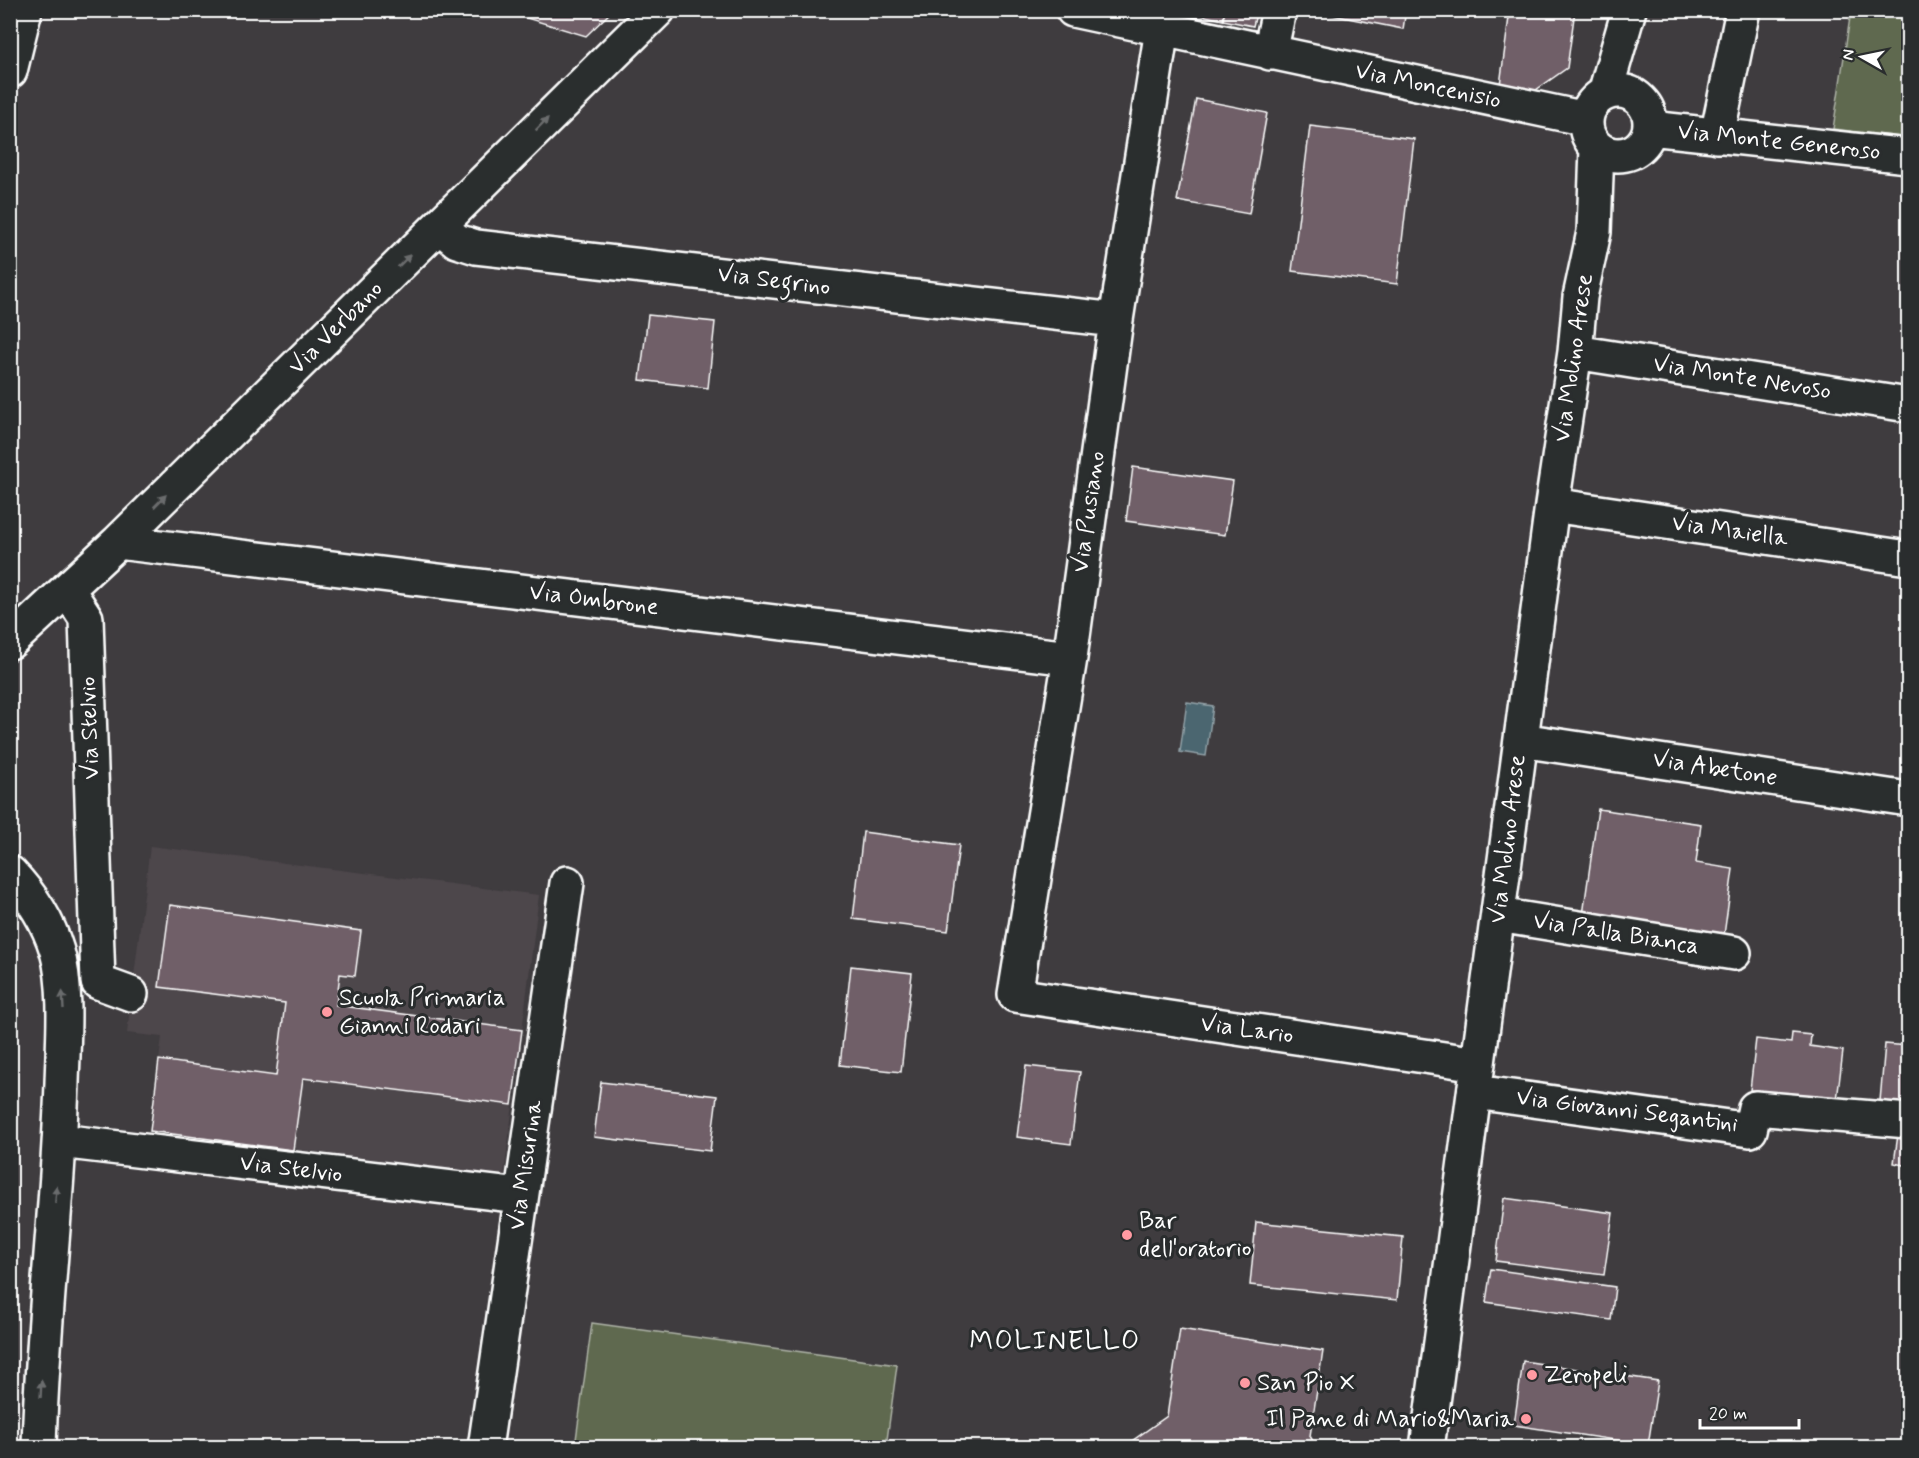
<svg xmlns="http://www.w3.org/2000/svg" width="1919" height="1458" viewBox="0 0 1919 1458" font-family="Mynerve,sans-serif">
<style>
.built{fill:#4d464b}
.green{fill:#5f6950;stroke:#afb4a8;stroke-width:1.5}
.water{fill:#4b6670;stroke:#93a3a9;stroke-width:1.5}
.building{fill:#6f5e67;stroke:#fff;stroke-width:1.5}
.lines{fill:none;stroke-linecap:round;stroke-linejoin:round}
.minor-casing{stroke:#fff;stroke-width:38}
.minor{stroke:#2a2d2e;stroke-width:33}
.oneway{fill:#6a6c6d}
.poi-dot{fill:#ff9aa2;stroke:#2a2d2e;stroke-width:2}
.labels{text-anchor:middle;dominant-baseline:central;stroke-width:6;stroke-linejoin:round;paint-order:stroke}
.street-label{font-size:24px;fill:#fff;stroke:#2a2d2e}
.poi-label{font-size:24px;fill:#fff;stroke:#2a2d2e;text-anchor:start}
.quarter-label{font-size:27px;letter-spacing:1.5px;fill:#fff;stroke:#2a2d2e}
</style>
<rect width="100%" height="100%" fill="#3f3c3f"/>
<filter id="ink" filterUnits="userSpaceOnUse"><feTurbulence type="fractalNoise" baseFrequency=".0167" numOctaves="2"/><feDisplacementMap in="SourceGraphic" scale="12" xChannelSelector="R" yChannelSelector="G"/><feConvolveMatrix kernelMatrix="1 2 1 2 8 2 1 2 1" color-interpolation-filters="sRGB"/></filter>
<g filter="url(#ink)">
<path class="built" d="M150 846 539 895 504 1176 150 1131 162 1037 127 1033Z"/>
<path class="green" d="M1851 11H1908V138L1833 129Z
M592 1323 897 1365 886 1447H575Z"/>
<path class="water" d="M1187 702 1213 706 1206 756 1180 752Z"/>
<path class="building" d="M500 10H613L586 36Z
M1167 10H1196L1195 17Z
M1196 10H1225L1223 20 1196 14Z
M1225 10H1257L1253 26 1223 20Z
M1323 10H1406L1403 29 1322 13Z
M1510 10H1575L1567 68 1533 92 1500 85Z
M1196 99 1267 113 1249 214 1177 201Z
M1310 126 1414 139 1397 284 1292 271Z
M648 315 715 322 708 388 640 380Z
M1133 467 1233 481 1225 535 1126 521Z
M1598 809 1701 824 1696 863 1733 869 1724 935 1583 915Z
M863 832 959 845 948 931 853 919Z
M170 905 361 931 355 976 340 974 336 1005 522 1030 512 1105 303 1078 293 1150 150 1131 159 1060 276 1076 285 1003 159 987Z
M851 966 912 973 901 1072 840 1065Z
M1792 1033 1811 1035 1810 1046 1843 1051 1837 1100 1750 1090 1756 1039 1791 1043Z
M1885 1044 1908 1046V1104L1880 1101Z
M1026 1066 1080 1072 1071 1144 1017 1137Z
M601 1082 717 1096 710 1151 594 1137Z
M1898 1135 1908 1136V1166L1894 1163Z
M1504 1198 1613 1213 1604 1275 1496 1261Z
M1256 1222 1403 1237 1397 1300 1250 1285Z
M1491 1269 1615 1287 1611 1320 1486 1302Z
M1180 1329 1323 1351 1310 1436 1317 1448H1122L1167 1416Z
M1523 1361 1658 1381 1648 1445 1514 1425Z"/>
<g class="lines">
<g class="minor-casing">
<path id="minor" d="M1073 10 1586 119
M1162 29 1116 320 1070 658 1015 995 1478 1064
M1270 53 1279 10
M10 71 25 10
M1586 123a32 32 0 1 1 64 0a32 32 0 1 1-64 0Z
M1605 93 1629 10
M1650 128 1908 156
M1717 136 1743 10
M439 226 457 241 476 247 1116 320
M1575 352 1908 405
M1552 505 1908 558
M118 542 1070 658
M67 589 86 618 98 982 131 994
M10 642 118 542 658 10
M1521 740 1908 799
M10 873C32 896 48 921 57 951 68 988 63 1044 62 1083 58 1205 42 1326 39 1448
M1498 915 1734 953
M1475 1092 1750 1130 1755 1108 1908 1121
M60 1141 521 1196
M485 1448 567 883
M1427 1448 1552 505 1575 352 1580 297 1594 232 1597 148"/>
</g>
<use href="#minor" class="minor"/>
</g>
<defs><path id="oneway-solid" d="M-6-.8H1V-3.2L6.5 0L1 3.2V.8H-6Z" transform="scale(1.5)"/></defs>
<g class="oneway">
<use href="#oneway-solid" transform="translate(542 124) rotate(-45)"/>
<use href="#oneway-solid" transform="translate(404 261) rotate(-45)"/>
<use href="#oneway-solid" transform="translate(160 501) rotate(-45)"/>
<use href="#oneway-solid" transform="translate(63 1000) rotate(-93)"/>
<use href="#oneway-solid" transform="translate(56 1195) rotate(-85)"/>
<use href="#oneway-solid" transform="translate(41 1389) rotate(-87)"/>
</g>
</g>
<g class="poi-dot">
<circle cx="327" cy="1012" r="6"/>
<circle cx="1127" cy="1235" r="6"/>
<circle cx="1532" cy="1375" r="6"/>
<circle cx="1245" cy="1383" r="6"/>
<circle cx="1526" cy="1419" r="6"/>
</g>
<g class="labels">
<g class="street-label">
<text transform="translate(1428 86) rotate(12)">Via Moncenisio</text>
<text transform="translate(1779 142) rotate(6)">Via Monte Generoso</text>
<text transform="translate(774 281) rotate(7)">Via Segrino</text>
<text transform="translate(336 328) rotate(-45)">Via Verbano</text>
<text transform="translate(1574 358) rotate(-82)">Via Molino Arese</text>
<text transform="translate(1742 378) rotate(9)">Via Monte Nevoso</text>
<text transform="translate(1089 512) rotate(-82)">Via Pusiano</text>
<text transform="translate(1730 531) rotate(8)">Via Maiella</text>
<text transform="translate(594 600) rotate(7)">Via Ombrone</text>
<text transform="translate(90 728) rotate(-92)">Via Stelvio</text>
<text transform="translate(1715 769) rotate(9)">Via Abetone</text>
<text transform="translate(1508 839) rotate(-83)">Via Molino Arese</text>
<text transform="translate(1616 934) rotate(9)">Via Palla Bianca</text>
<text transform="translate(1247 1030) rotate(8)">Via Lario</text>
<text transform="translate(1627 1111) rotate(7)">Via Giovanni Segantini</text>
<text transform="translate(526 1165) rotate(-82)">Via Misurina</text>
<text transform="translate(291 1169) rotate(7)">Via Stelvio</text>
</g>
<g class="poi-label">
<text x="339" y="998">Scuola Primaria<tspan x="339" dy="28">Gianni Rodari</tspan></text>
<text x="1139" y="1221">Bar<tspan x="1139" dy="28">dell'oratorio</tspan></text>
<text x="1544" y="1375">Zeropeli</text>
<text x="1257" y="1383">San Pio X</text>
<text x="1514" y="1419" text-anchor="end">Il Pane di Mario&amp;Maria</text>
</g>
<g class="quarter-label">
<text x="1055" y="1341">MOLINELLO</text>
</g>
</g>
<rect width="1919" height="1458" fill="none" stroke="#2a2d2e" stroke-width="36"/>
<rect x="18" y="18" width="1883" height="1422" fill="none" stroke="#fff" stroke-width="2" filter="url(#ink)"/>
<g transform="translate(1862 57) rotate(279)" stroke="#2a2d2e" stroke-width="4.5" paint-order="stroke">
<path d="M0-4.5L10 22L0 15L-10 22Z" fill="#ffffff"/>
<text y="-9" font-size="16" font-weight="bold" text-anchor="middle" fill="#ffffff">N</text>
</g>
<path d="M1700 1419v9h99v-9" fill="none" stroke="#ffffff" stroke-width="3"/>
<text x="1709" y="1419" font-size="18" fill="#ffffff" stroke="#2a2d2e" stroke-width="4.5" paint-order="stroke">20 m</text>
</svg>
